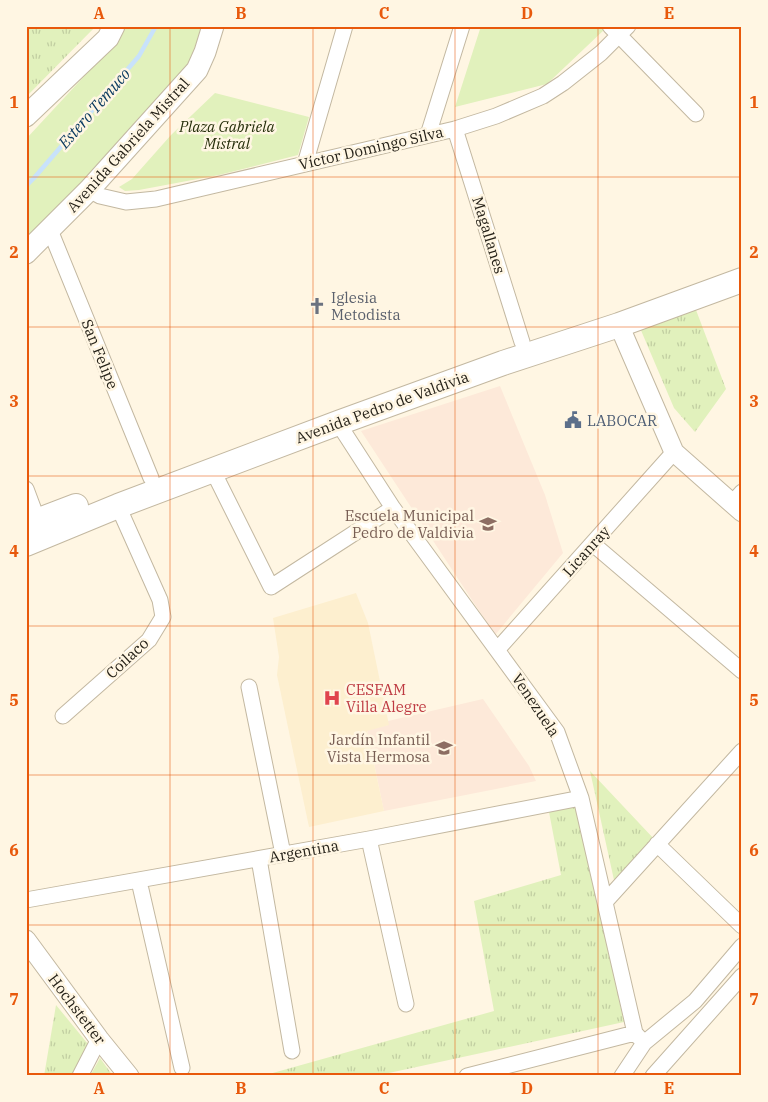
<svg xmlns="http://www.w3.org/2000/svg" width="768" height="1102" viewBox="0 0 768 1102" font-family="'IBM Plex Serif',serif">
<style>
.education{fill:#fde9d9}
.built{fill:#fdefcf}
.grass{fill:url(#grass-tufts)}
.park{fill:#e1f1bc}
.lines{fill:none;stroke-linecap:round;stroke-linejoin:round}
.stream{stroke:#c8e2fb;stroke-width:4.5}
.minor-casing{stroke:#c3b8a1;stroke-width:17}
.tertiary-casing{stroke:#c3b8a1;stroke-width:21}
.secondary-casing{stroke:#c3b8a1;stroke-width:23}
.primary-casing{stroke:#c3b8a1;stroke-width:26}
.minor{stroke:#fff;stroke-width:15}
.tertiary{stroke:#fff;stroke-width:19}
.secondary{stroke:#fff;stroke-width:21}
.primary{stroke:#fff;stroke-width:24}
.grid{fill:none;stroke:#e8590c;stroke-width:1;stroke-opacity:0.55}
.labels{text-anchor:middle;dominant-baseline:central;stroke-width:5;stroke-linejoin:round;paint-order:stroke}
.park-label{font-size:15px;font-style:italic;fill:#252e0a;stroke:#fff6e3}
.street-label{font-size:15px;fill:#252118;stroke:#fff6e3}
.worship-label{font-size:15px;fill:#5b616d;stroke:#fff6e3;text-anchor:start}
.service-label{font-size:15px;fill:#4e5e75;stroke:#fff6e3;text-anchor:start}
.education-label{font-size:15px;fill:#785e54;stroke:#fff6e3;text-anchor:end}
.health-label{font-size:15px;fill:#be3a42;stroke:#fff6e3;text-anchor:start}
.water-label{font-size:16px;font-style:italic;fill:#07385f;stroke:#fff6e3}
.neatline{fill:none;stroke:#e8590c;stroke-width:2}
.grid-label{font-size:16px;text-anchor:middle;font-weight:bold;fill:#e8590c}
</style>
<defs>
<pattern id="grass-tufts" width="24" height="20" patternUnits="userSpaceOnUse" patternTransform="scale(1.25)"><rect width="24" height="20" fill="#e1f1bc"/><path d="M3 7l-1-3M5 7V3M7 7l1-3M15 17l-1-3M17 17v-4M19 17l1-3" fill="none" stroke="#c1cea1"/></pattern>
</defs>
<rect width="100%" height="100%" fill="#fff6e3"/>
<path class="education" d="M500 386 545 495 563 553 495 635 361 431Z
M483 699 529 766 536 781 384 811 367 730 388 725V721Z"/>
<path class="built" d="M356 593 368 623 389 725 367 731 384 811 309 827 277 675 279 657 273 618Z"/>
<path class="grass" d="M26 26H96L26 97Z
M696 310 726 389 695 432 674 408 640 328Z
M590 771 655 840 614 880Z
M576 806 624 1022 375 1076H262L494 1011 474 901 561 875 549 812Z
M56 1005 88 1044 73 1076H44Z
M100 1058 113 1076H90Z"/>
<path class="park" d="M121 26H203L195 53 187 69 103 164 26 238V139L115 43Z
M481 26H602L605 29 547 84 455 107Z
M215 93 309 117 298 155 219 175 139 190 125 191 119 187 132 179 171 135Z"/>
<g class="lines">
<path class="stream" d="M26 186 34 178 139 56 156 26"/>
<g class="minor-casing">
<path id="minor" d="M610 26 696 114
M455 129 522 342
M428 135 462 26
M305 164 345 26
M89 190 100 196 126 202 156 199 455 129 496 116 543 96 563 83 601 53 628 26
M50 230 151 478
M338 423 393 508 557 732 581 798 635 1033
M212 469 271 587 393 508
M26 489 38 521
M732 503 742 492
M593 544 742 671
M497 650 674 452
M249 687 283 854
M63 716 149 640 163 617 160 600 118 506
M369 839 406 1004
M657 844 742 926
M259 859 292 1051
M139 881 182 1068
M26 900 369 839 581 798
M605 902 742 751
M80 1076 99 1039
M467 1076 635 1033 644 1043
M622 1076 644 1043 695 1001 742 946
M653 1076 742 976"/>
</g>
<g class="tertiary-casing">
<path id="tertiary" d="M619 325 674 452 742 512
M26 940 99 1039 129 1076"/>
</g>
<g class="secondary-casing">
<path id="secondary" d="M26 116 108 38 114 26
M26 253 89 190 197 70 205 52 213 26"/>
</g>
<g class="primary-casing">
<path id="primary" d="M26 525 76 506
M26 544 118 506 338 423 503 363 619 325 742 280"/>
</g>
<use href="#minor" class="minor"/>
<use href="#tertiary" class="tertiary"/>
<use href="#secondary" class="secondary"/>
<use href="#primary" class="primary"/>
</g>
<path class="grid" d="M170 26V1076M313 26V1076M455 26V1076M598 26V1076M26 177H742M26 327H742M26 476H742M26 626H742M26 775H742M26 925H742"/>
<defs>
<g id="church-bare" transform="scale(1.35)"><path d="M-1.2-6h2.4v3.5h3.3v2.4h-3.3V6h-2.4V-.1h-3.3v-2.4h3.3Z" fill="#6b7280" stroke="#fff6e3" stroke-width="2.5" paint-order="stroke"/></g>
<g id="civic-bare" transform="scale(1.35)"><path d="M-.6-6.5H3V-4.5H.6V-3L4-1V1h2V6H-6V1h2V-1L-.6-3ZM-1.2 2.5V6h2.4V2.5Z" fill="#5c6f8a" stroke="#fff6e3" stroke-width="2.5" paint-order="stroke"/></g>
<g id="school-bare" transform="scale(1.35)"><path d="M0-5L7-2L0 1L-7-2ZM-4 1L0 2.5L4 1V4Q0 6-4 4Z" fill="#8d6e63" stroke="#fff6e3" stroke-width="2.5" paint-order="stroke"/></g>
<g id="hospital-bare" transform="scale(1.35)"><path d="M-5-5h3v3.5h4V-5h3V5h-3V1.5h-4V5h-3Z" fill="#e0444e" stroke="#fff6e3" stroke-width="2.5" paint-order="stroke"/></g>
</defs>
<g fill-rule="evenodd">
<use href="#church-bare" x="317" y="306"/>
<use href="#civic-bare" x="573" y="420"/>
<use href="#school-bare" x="488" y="524"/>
<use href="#hospital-bare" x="332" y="698"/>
<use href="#school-bare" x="444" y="748"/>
</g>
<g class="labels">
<g class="park-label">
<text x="227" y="126">Plaza Gabriela<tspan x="227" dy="17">Mistral</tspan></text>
</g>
<g class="street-label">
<text transform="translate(128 145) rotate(-48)">Avenida Gabriela Mistral</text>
<text transform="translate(371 148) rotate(-13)">Víctor Domingo Silva</text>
<text transform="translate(489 235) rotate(73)">Magallanes</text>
<text transform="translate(100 354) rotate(68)">San Felipe</text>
<text transform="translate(382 407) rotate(-20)">Avenida Pedro de Valdivia</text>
<text transform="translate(586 551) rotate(-48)">Licanray</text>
<text transform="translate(127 658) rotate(-43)">Coilaco</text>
<text transform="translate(536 705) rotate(56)">Venezuela</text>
<text transform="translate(304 851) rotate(-10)">Argentina</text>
<text transform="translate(77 1009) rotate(53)">Hochstetter</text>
</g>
<g class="worship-label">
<text x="331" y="297">Iglesia<tspan x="331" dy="17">Metodista</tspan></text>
</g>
<g class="service-label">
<text x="587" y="420">LABOCAR</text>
</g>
<g class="education-label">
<text x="474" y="515">Escuela Municipal<tspan x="474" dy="17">Pedro de Valdivia</tspan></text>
<text x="430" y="739">Jardín Infantil<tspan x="430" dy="17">Vista Hermosa</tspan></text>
</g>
<g class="health-label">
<text x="346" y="689">CESFAM<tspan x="346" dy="17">Villa Alegre</tspan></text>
</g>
<g class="water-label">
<text transform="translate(94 108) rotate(-49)">Estero Temuco</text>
</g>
</g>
<rect width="768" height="1102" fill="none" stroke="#fff6e3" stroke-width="55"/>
<rect x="28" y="28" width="712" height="1046" class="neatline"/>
<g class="grid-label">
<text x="99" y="19">A</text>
<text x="241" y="19">B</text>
<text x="384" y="19">C</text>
<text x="527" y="19">D</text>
<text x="669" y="19">E</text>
<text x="14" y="108">1</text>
<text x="754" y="108">1</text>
<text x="14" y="258">2</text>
<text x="754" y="258">2</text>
<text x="14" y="407">3</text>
<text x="754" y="407">3</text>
<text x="14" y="557">4</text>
<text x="754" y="557">4</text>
<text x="14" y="706">5</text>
<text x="754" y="706">5</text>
<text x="14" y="856">6</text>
<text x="754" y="856">6</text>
<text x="14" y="1005">7</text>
<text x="754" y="1005">7</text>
<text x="99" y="1094">A</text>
<text x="241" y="1094">B</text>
<text x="384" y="1094">C</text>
<text x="527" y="1094">D</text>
<text x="669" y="1094">E</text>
</g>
</svg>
